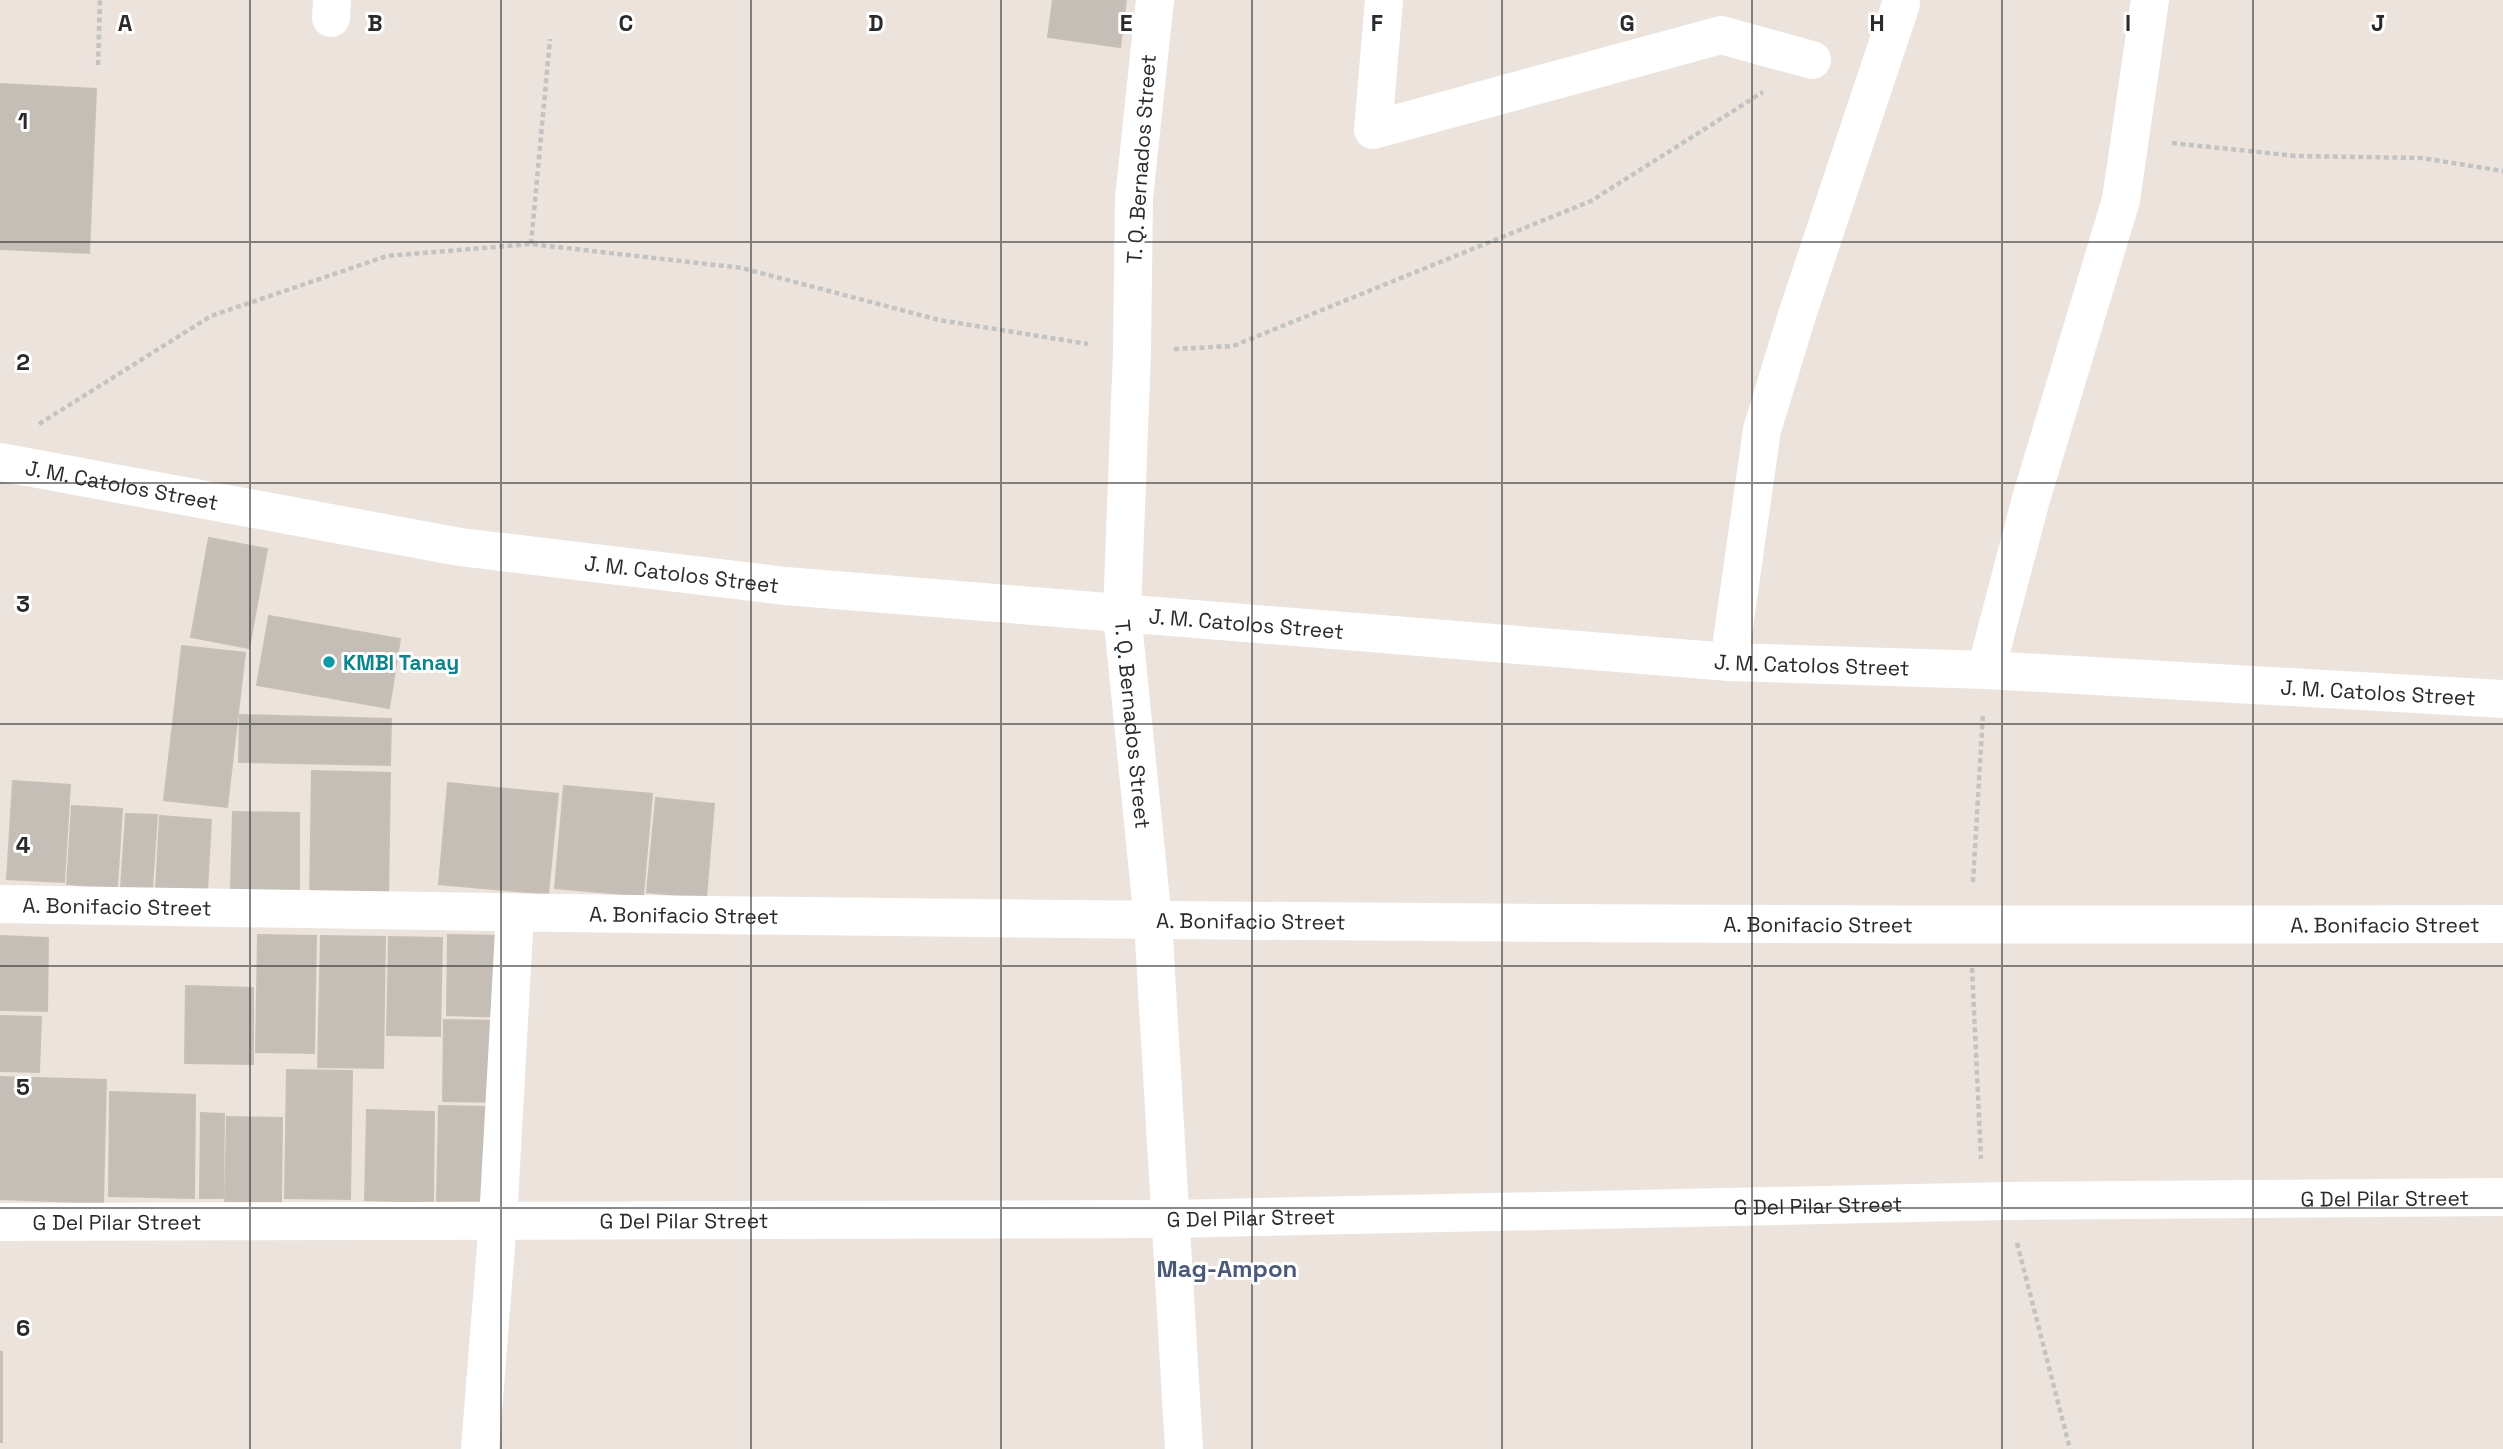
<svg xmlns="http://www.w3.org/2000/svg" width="2503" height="1449" viewBox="0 0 2503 1449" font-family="'Space Grotesk',sans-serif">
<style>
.building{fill:#c4beb7;stroke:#c8bfb6;stroke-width:2}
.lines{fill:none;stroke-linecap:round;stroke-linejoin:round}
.path{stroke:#c3c3c3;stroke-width:4.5;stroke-dasharray:5 3.5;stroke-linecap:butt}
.minor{stroke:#fff;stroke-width:38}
.grid{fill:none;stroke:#2a2a2a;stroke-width:2;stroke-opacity:0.55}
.culture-dot{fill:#0f9aa8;stroke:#fff;stroke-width:2.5}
.labels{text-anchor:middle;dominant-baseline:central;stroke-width:6;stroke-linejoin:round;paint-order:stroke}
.street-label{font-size:21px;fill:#2a2a2a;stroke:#fff}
.culture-label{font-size:21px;font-weight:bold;fill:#0d838f;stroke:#fff;text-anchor:start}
.quarter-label{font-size:24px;font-weight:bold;fill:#4a597b;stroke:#fff}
.grid-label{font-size:23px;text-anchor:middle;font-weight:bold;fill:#2a2a2a;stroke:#fff;stroke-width:6;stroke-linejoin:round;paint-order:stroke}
</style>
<rect width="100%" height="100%" fill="#ece3dc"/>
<path class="building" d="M1053 0H1126L1120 47 1048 37Z
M0 84 96 89 89 253 0 249Z
M209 538 267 549 249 648 191 637Z
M269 616 400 639 389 708 257 685Z
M182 646 245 653 227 807 164 800Z
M240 715 391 719 390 765 239 762Z
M312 771 390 773 388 900 310 898Z
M13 781 70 785 64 882 7 879Z
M448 783 558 794 548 894 439 884Z
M564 786 652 794 643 896 555 888Z
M656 798 714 804 706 898 647 892Z
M72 806 122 809 117 888 67 884Z
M233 812 299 813V892L231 890Z
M126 814 157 815 152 889 121 887Z
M160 816 211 820 207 892 156 888Z
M258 935 316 936 314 1053 256 1052Z
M448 935 510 936 509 1017 447 1015Z
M0 936 48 938 47 1011 0 1010Z
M321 936 385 937 383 1068 318 1067Z
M389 937 442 938 440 1036 387 1035Z
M186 986 253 988V1064L185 1063Z
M0 1016 41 1017 39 1072 0 1071Z
M444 1020 503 1021 502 1102 443 1101Z
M287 1070 352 1071 350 1199 285 1198Z
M0 1077 106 1080 103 1203 0 1199Z
M110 1092 195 1095 194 1198 109 1196Z
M439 1106 494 1107 492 1202 437 1201Z
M367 1110 434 1112 433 1202 365 1200Z
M201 1113 224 1114 223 1198H200Z
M227 1117 282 1118 281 1202 225 1201Z
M0 1352H2V1442H0Z"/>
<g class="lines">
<path class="path" d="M98 65 100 0
M2172 143 2296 156 2422 158 2503 171
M531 244 550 39
M1174 349 1233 346 1591 201 1763 92
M39 424 211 316 387 256 531 244 742 268 939 320 1088 344
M1973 882 1983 713
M1972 968 1981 1159
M2017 1243 2070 1449"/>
<g class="minor">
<path id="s1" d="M1155 0 1134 198 1132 351 1122 613 1153 921 1184 1449"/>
<path d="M1384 0 1373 130 1721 35 1812 60"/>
<path d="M331 18 332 0"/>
<path id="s2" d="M0 462 460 547 785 586 1729 662 1986 670 2503 699"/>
<path d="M1729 662 1762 430 1798 312 1901 4"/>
<path d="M1986 670 2031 499 2121 200 2150 0"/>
<path id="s3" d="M0 904C834 919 1669 927 2503 924"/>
<path id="s4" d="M0 1222 1171 1219 2006 1201 2503 1197"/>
<path d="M480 1449 498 1221 515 913"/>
</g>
</g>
<path class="grid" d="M250 0V1449M501 0V1449M751 0V1449M1001 0V1449M1252 0V1449M1502 0V1449M1752 0V1449M2002 0V1449M2253 0V1449M0 242H2503M0 483H2503M0 724H2503M0 966H2503M0 1208H2503"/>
<circle class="culture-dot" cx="329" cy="662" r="7"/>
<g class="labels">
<g class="street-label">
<text transform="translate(1141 159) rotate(-86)">T. Q. Bernados Street</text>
<text stroke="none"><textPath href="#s2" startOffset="124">J. M. Catolos Street</textPath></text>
<text stroke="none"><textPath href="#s2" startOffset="691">J. M. Catolos Street</textPath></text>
<text stroke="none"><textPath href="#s2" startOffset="1258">J. M. Catolos Street</textPath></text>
<text stroke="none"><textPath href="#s2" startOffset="1825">J. M. Catolos Street</textPath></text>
<text stroke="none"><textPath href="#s2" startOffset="2392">J. M. Catolos Street</textPath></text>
<text stroke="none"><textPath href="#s1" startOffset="726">T. Q. Bernados Street</textPath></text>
<text stroke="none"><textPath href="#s3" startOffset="117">A. Bonifacio Street</textPath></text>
<text stroke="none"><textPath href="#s3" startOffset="684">A. Bonifacio Street</textPath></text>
<text stroke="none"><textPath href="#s3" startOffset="1251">A. Bonifacio Street</textPath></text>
<text stroke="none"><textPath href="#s3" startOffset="1818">A. Bonifacio Street</textPath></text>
<text stroke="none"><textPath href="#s3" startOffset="2385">A. Bonifacio Street</textPath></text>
<text stroke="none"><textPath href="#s4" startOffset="2385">G Del Pilar Street</textPath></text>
<text stroke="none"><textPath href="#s4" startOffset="1818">G Del Pilar Street</textPath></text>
<text stroke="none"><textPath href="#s4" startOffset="1251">G Del Pilar Street</textPath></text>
<text stroke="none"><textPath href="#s4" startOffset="684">G Del Pilar Street</textPath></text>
<text stroke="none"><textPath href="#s4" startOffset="117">G Del Pilar Street</textPath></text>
</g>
<g class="culture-label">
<text x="343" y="662">KMBI Tanay</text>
</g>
<g class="quarter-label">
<text x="1227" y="1268">Mag-Ampon</text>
</g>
</g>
<g class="grid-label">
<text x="125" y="31">A</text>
<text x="375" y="31">B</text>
<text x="626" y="31">C</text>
<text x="876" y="31">D</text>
<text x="1126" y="31">E</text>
<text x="1377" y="31">F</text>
<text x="1627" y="31">G</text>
<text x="1877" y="31">H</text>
<text x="2128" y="31">I</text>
<text x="2378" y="31">J</text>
<text x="23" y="129">1</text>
<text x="23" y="370">2</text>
<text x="23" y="612">3</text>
<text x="23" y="853">4</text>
<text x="23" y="1095">5</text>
<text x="23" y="1336">6</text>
</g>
</svg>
